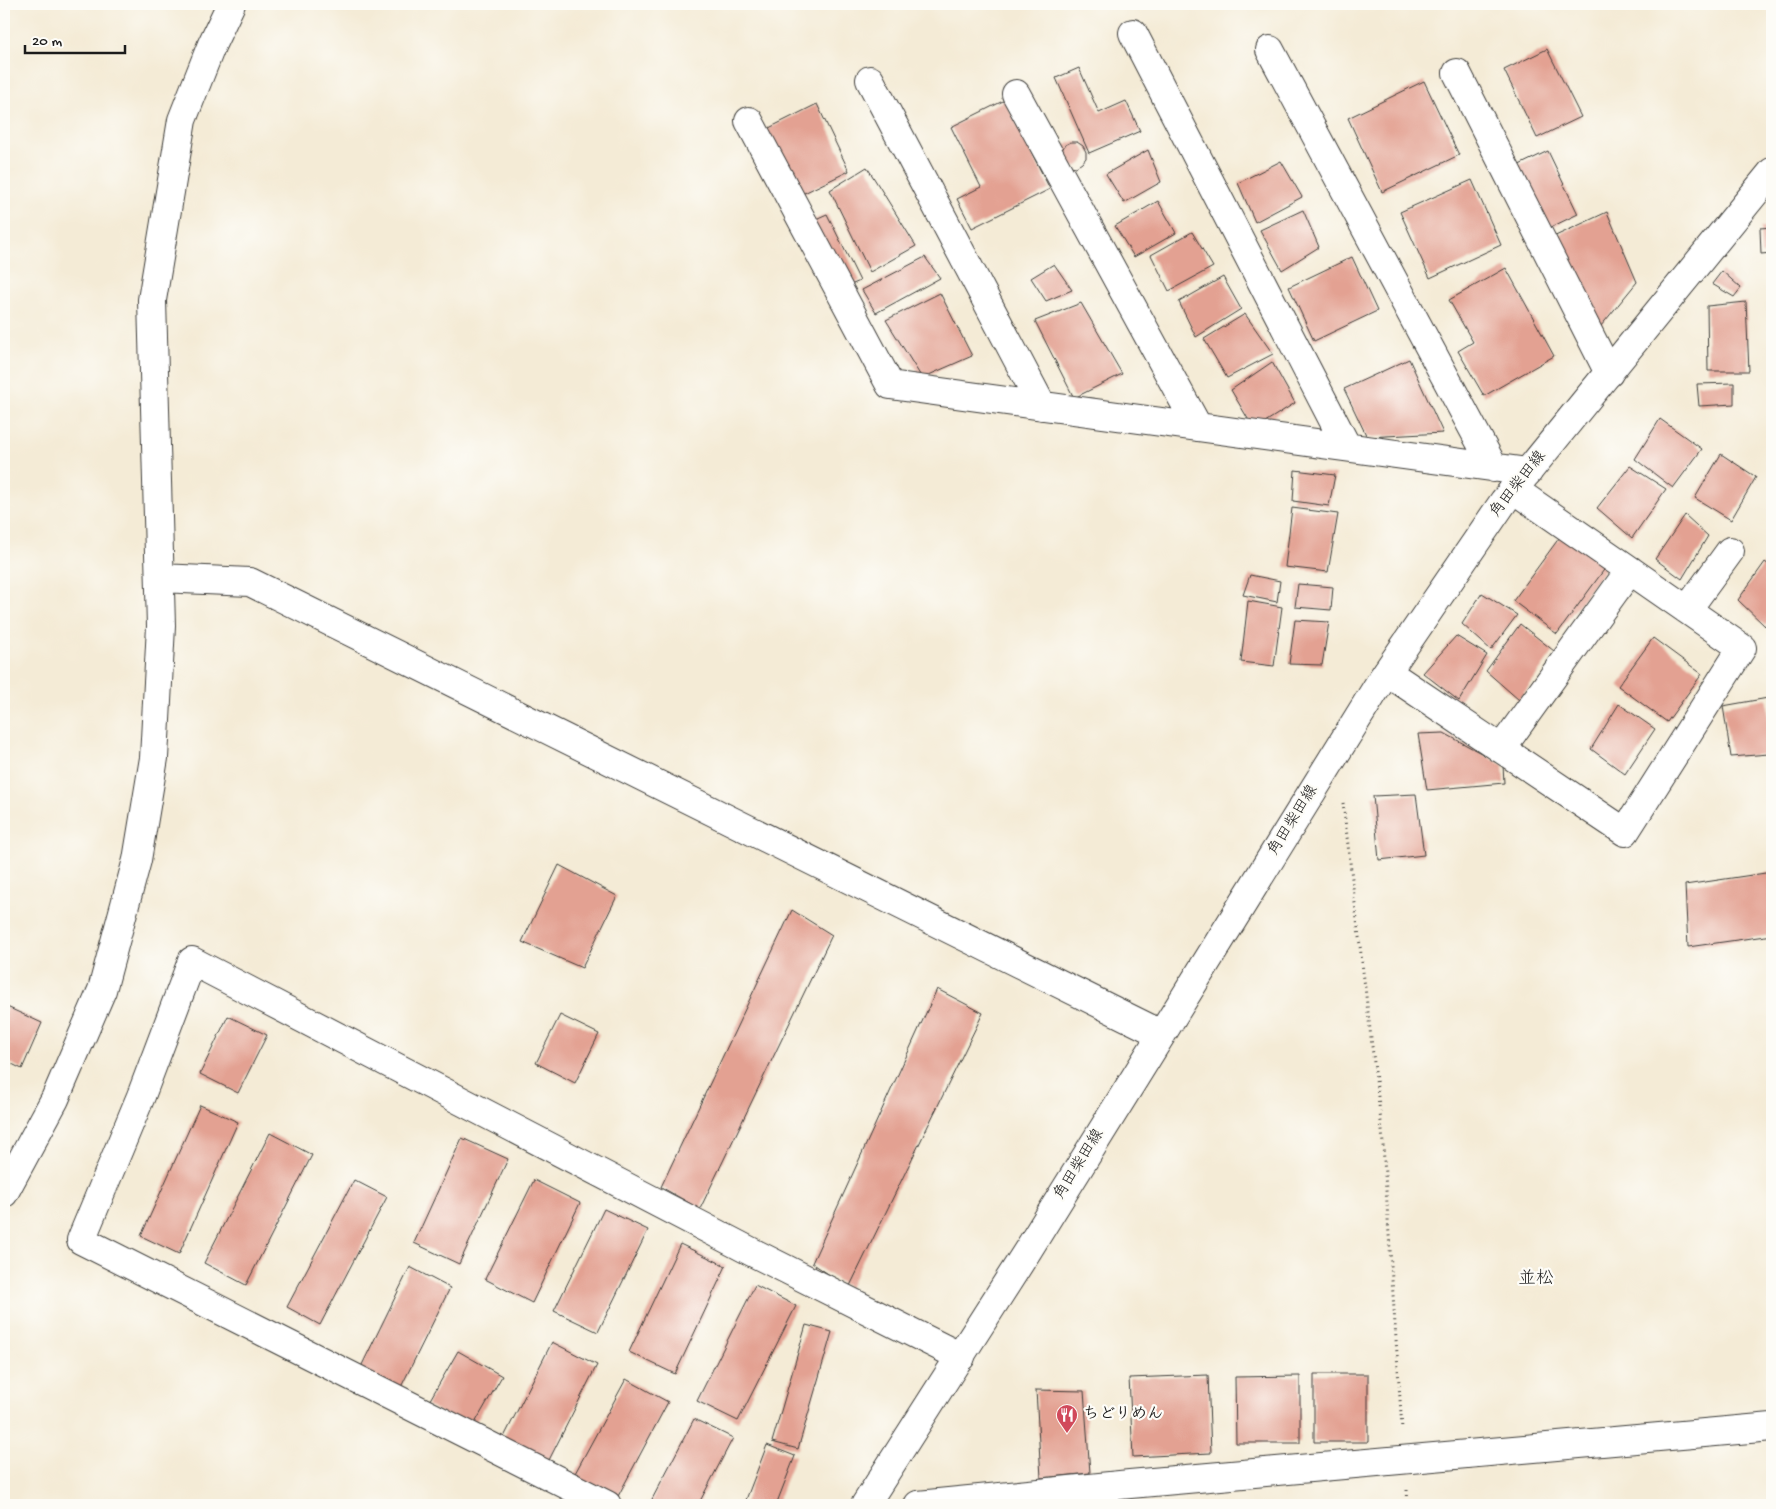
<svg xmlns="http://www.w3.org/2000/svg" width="1776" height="1509" viewBox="0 0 1776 1509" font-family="'Gochi Hand','Klee One',sans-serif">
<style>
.building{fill:#e3a192}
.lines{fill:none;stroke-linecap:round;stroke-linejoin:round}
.minor-casing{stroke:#3c3b38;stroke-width:30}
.major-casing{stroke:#3c3b38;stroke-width:30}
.path{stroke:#3c3b38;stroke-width:3;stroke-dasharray:1 4;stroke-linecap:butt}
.minor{stroke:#fff;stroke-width:28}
.major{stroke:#fff;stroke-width:28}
.labels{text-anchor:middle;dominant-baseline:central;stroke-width:4.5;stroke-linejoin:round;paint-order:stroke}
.street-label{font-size:16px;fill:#1c1c1c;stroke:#fdfcf7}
.poi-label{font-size:16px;font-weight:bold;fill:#1c1c1c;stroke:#fdfcf7;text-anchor:start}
.neighbourhood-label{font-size:18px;fill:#1c1c1c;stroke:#fdfcf7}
</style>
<rect width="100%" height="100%" fill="#fdfcf7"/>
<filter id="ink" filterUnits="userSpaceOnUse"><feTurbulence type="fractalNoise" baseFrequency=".02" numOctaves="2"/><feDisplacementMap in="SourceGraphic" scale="10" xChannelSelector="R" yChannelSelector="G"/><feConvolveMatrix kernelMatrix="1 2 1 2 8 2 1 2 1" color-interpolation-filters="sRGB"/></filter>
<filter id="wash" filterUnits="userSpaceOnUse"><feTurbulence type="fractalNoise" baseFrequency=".0096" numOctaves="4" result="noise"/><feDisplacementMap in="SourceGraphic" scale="20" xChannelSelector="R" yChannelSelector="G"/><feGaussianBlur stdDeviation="1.12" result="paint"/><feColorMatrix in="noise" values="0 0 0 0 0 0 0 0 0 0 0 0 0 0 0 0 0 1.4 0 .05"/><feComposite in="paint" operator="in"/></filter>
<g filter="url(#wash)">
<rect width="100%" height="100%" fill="#f4ebd6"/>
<g id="blocks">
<path class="building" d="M1547 49 1581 117 1537 138 1504 70Z
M1079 68 1099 113 1126 101 1140 131 1089 153 1056 78Z
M1424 81 1459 155 1382 192 1348 118Z
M1005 100 1050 189 972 228 957 199 981 187 951 127Z
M817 104 849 171 792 199 759 133Z
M1071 142H1077L1083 146 1086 152V158L1082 163 1076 167 1070 166 1062 150 1065 145Z
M1148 150 1161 182 1124 203 1106 174Z
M1548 151 1578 214 1541 232 1511 169Z
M1281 161 1302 197 1255 222 1238 183Z
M867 167 916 246 870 272 830 190Z
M1472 180 1501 245 1430 278 1400 212Z
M1158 201 1176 233 1134 257 1115 226Z
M1303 210 1319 247 1282 270 1260 230Z
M1607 212 1637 282 1596 332 1549 239Z
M827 214 860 281 846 287 809 222Z
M1772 227V253L1761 254 1760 228Z
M1192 232 1213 267 1169 291 1151 255Z
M925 257 940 278 876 313 862 290Z
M1352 257 1377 311 1314 341 1289 287Z
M1054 264 1072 290 1046 301 1031 278Z
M1506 268 1554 356 1484 396 1458 351 1473 342 1449 300Z
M1722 271 1741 288 1734 297 1712 284Z
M1223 277 1241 309 1196 337 1179 302Z
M940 293 972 356 922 378 886 320Z
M1746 302 1749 371H1708L1707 306Z
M1081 303 1122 374 1074 398 1035 321Z
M1245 314 1273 354 1227 378 1204 339Z
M1409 359 1443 433 1367 437 1344 389Z
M1272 362 1295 403 1254 429 1231 390Z
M1734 383V404L1699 406 1697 384Z
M1660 419 1702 449 1673 488 1635 459Z
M1721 454 1756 477 1731 520 1695 498Z
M1630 466 1666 489 1632 538 1597 508Z
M1295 470 1335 475 1329 506 1293 501Z
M1292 508 1338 514 1328 572 1285 567Z
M1685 515 1708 536 1682 579 1655 559Z
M1565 530 1609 563 1557 634 1513 601Z
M1765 562 1772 567V614L1765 626 1738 600Z
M1250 575 1280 581 1277 602 1243 595Z
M1298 584 1333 587 1331 610 1295 607Z
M1482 593 1517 615 1491 650 1462 624Z
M1248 601 1282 607 1274 666 1241 662Z
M1295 620 1329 622 1322 665 1289 664Z
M1520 624 1554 651 1519 700 1486 671Z
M1456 636 1487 655 1459 701 1423 673Z
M1653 638 1702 674 1667 722 1618 686Z
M1768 698 1769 754 1731 757 1723 706Z
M1619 704 1655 729 1625 774 1591 749Z
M1444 733 1503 765 1504 783 1427 790 1418 734Z
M1416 794 1424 855 1379 860 1373 796Z
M559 865 617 896 582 968 522 942Z
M1772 872V935L1688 947 1685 885Z
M792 910 832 935 700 1209 661 1187Z
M937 989 983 1013 849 1288 812 1263Z
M7 1007 42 1023 22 1069 4 1060V1014Z
M560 1015 599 1034 575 1083 536 1063Z
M228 1016 267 1035 238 1093 200 1074Z
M200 1105 238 1122 179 1254 141 1236Z
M270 1133 312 1155 246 1285 204 1263Z
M462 1138 508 1159 459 1264 414 1243Z
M354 1180 387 1197 320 1325 287 1307Z
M534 1180 580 1203 532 1303 485 1279Z
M604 1209 648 1230 598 1332 554 1311Z
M680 1244 726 1266 675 1374 629 1352Z
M410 1267 450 1288 400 1389 360 1369Z
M755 1285 796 1306 738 1421 697 1401Z
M806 1325 832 1332 798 1449 772 1442Z
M552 1342 597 1365 547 1464 502 1441Z
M458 1351 502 1376 471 1430 427 1405Z
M1314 1374H1368V1442H1314Z
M1208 1375 1211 1453 1133 1457 1129 1378Z
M1300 1376V1443H1236L1235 1377Z
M626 1379 668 1402 616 1500 573 1477Z
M1036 1390 1084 1391 1090 1473 1041 1478Z
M694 1419 733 1438 698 1505H649Z
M767 1445 795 1456 776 1505H744Z"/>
</g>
</g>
<g filter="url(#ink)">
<use href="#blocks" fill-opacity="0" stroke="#3c3b38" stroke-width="1"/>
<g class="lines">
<g class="minor-casing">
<path id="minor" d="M1133 33 1347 447
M1270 50 1494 468
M1457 73 1609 373
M870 80 1042 406
M1016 94 1198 427
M749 121 890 385 1528 472
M160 578 250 582 1161 1034
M1687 610 1730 551
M1387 672 1625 832 1742 648 1513 489
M1501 749 1630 570
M4 1193 55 1099 102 990 137 860 154 758 161 626 152 300 182 120 212 44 231 4
M607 1505 81 1240 141 1096 192 961 752 1252 961 1357
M918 1505 1130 1484 1772 1427"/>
</g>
<g class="major-casing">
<path id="major" d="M865 1505 1028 1250 1382 679 1504 501 1772 172"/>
</g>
<path class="path" d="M1343 803 1382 1130 1402 1429
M1407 1490 1408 1505"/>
<use href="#minor" class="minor"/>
<use href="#major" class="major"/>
</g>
</g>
<defs>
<g id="restaurant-pin" transform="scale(1.125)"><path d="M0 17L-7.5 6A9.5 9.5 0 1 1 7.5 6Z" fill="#d1495b" stroke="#fdfcf7"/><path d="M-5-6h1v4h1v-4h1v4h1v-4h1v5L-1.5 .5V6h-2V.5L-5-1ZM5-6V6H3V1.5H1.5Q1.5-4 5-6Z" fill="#fff"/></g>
</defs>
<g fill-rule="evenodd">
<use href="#restaurant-pin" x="1067" y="1415"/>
</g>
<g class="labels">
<g class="street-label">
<text transform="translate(1519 485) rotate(-52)">角田柴田線</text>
<text transform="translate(1294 821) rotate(-58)">角田柴田線</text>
<text transform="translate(1080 1165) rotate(-58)">角田柴田線</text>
</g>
<g class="poi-label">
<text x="1083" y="1415">ちどりめん</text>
</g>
<g class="neighbourhood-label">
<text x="1536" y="1279">並松</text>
</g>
</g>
<rect width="1776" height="1509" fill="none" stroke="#fdfcf7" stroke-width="20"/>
<path d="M25 45v8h100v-8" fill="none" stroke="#1c1c1c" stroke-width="2.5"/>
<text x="32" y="45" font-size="15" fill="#1c1c1c" stroke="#fdfcf7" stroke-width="4" paint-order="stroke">20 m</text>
</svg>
